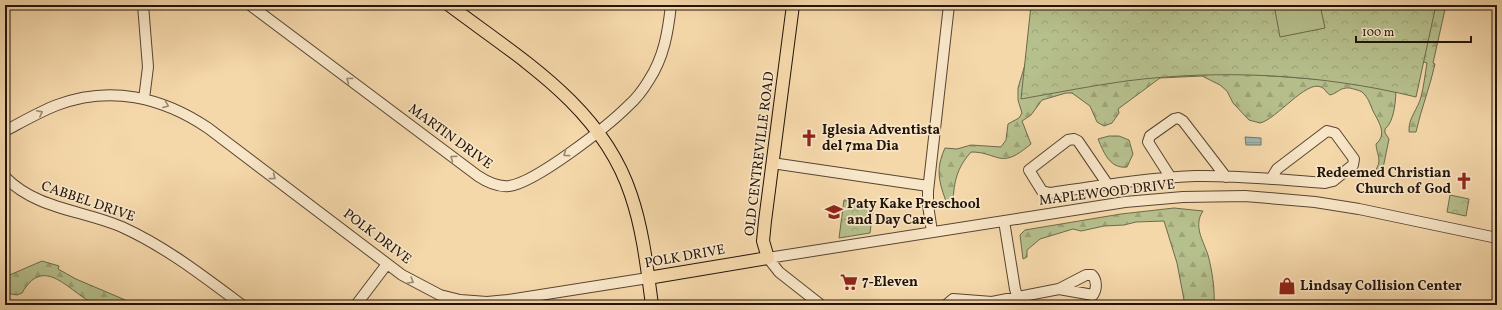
<svg xmlns="http://www.w3.org/2000/svg" width="1502" height="310" viewBox="0 0 1502 310" font-family="Vollkorn,serif">
<style>
.forest{fill:url(#forest-firs);stroke:#6c6a4c}
.park{fill:url(#park-crowns);stroke:#6c6a4c}
.garden{fill:#b6c08d;stroke:#6c6a4c}
.water{fill:url(#water-rules);stroke:#6d766f}
.lines{fill:none;stroke-linecap:round;stroke-linejoin:round}
.minor-casing{stroke:#584532;stroke-width:12}
.major-casing{stroke:#23140a;stroke-width:14}
.minor{stroke:#f8e6c8;stroke-width:10}
.major{stroke:#f5d8aa;stroke-width:12}
.oneway{stroke:#988872}
.labels{text-anchor:middle;dominant-baseline:central;stroke-width:3.5;stroke-linejoin:round;paint-order:stroke}
.poi-label{font-size:14px;font-weight:bold;fill:#23140a;stroke:#f8e6c8;text-anchor:start}
.street-label{font-size:14px;fill:#23140a;stroke:#f8e6c8}
</style>
<defs>
<pattern id="forest-firs" width="22" height="20" patternUnits="userSpaceOnUse"><rect width="22" height="20" fill="#b6c08d"/><path d="M5 1l3.5 6h-7zM16 11l3.5 6h-7z" fill="#9ca478"/></pattern>
<pattern id="park-crowns" width="20" height="18" patternUnits="userSpaceOnUse"><rect width="20" height="18" fill="#b6c08d"/><path d="M2 6a3 3 0 1 1 6 0M12 15a3 3 0 1 1 6 0" fill="none" stroke="#9ca478"/></pattern>
<pattern id="water-rules" width="6" height="5" patternUnits="userSpaceOnUse"><rect width="6" height="5" fill="#9fb8b2"/><path d="M0 2.5h6" fill="none" stroke="#899d98"/></pattern>
</defs>
<rect width="100%" height="100%" fill="#f5d8aa"/>
<filter id="stains"><feTurbulence type="fractalNoise" baseFrequency=".005" numOctaves="4"/><feColorMatrix values="0 0 0 0 .2 0 0 0 0 .09 0 0 0 0 .02 0 0 0 .5 -.17"/></filter>
<radialGradient id="worn" r=".72"><stop offset=".6" stop-color="#630" stop-opacity="0"/><stop offset="1" stop-color="#630" stop-opacity=".3"/></radialGradient>
<path class="forest" d="M1397 5H1446L1433 63 1435 64C1430 87 1421 109 1416 132H1409C1408 118 1418 109 1421 97 1424 86 1425 74 1427 63L1418 60Z
M1027 58 1396 85C1396 98 1395 121 1385 129V133L1389 139 1382 173 1378 175 1375 174C1375 169 1379 166 1379 161 1379 155 1376 150 1376 144 1388 134 1378 121 1373 111 1370 104 1368 97 1362 92 1359 90 1353 89 1350 88 1340 87 1338 93 1330 95 1326 93 1325 88 1321 87 1306 80 1277 119 1260 123L1249 120 1233 103 1227 91 1220 85 1202 76 1160 78 1118 109 1119 113 1112 123 1104 126 1097 122 1090 106 1072 93H1066L1042 100 1031 115 1022 121 1031 144C1022 151 1011 161 999 158 988 155 983 152 971 152 957 168 954 181 953 202L947 204C939 182 935 170 945 148L957 149 971 145 1001 147 1006 140 1008 124 1019 118 1022 113 1018 100V88Z
M1109 136H1119L1129 140 1133 154 1127 167C1110 169 1104 153 1098 139Z
M1174 208 1203 211C1193 226 1203 240 1208 255 1212 270 1215 289 1214 305H1185L1177 263 1164 221 1136 222 1124 225 1104 226 1081 231 1073 229 1040 239 1027 250V257L1023 259 1020 235 1025 230 1121 214Z
M42 261 59 266 58 269 76 279 137 305C125 305 111 307 99 305 74 300 46 250 22 293L17 295 5 293V277Z"/>
<path class="park" d="M1031 5H1436L1416 97C1322 74 1221 69 1126 81 1090 86 1055 93 1021 99Z
M1450 195 1469 199 1466 216 1447 212Z
M844 200 874 203 870 233 839 238Z"/>
<path class="garden" d="M1274 5H1320L1325 28 1280 37Z"/>
<path class="water" d="M1245 137 1261 138V145H1246Z"/>
<g class="lines">
<g class="minor-casing">
<path id="minor" d="M143 5 148 67 144 99
M250 5 478 176C487 182 498 187 509 186 535 183 608 126 628 106 636 99 643 90 649 80 664 57 668 32 671 5
M5 131C22 122 39 112 57 105 110 85 162 97 208 128L402 275 440 295 460 300 487 302 508 300 648 278
M772 163 928 186
M5 177C36 209 82 210 122 227 166 247 203 276 242 305
M1171 178 1148 142 1150 136 1174 119 1178 118 1183 121 1226 177
M1108 185 1078 141 1074 139 1068 140 1029 170 1042 191 1050 193C1098 186 1146 178 1195 176 1238 175 1282 180 1325 183L1333 181 1353 165 1354 159 1335 133 1327 131 1277 169 1271 179
M1004 221 1015 289 1020 305
M932 232 928 205V191L949 5
M992 302 1059 289 1086 275H1092C1097 280 1097 289 1093 295L1059 289
M356 305 387 264
M821 305 779 272 768 258 1125 202 1183 197 1245 196 1315 202 1359 209 1497 238
M946 305 953 299 992 302 990 305"/>
</g>
<g class="major-casing">
<path id="major" d="M449 5C519 58 602 106 631 195 643 230 647 268 652 305
M648 278 768 258 763 241 765 221 793 5"/>
</g>
<use href="#minor" class="minor"/>
<use href="#major" class="major"/>
</g>
<defs><path id="oneway-chevron" d="M-2-3.5L2.5 0L-2 3.5" fill="none" stroke-width="1.6" stroke-linecap="round" stroke-linejoin="round"/></defs>
<g class="oneway">
<use href="#oneway-chevron" transform="translate(349 80) rotate(-143)"/>
<use href="#oneway-chevron" transform="translate(166 105) rotate(21)"/>
<use href="#oneway-chevron" transform="translate(40 113) rotate(-27)"/>
<use href="#oneway-chevron" transform="translate(566 154) rotate(144)"/>
<use href="#oneway-chevron" transform="translate(453 158) rotate(-143)"/>
<use href="#oneway-chevron" transform="translate(273 177) rotate(37)"/>
<use href="#oneway-chevron" transform="translate(411 281) rotate(31)"/>
</g>
<defs>
<g id="church-bare" transform="scale(1.38)"><path d="M-1.2-6h2.4v3.5h3.3v2.4h-3.3V6h-2.4V-.1h-3.3v-2.4h3.3Z" fill="#8f2418" stroke="#f8e6c8" stroke-width="2.5" paint-order="stroke"/></g>
<g id="school-bare" transform="scale(1.38)"><path d="M0-5L7-2L0 1L-7-2ZM-4 1L0 2.5L4 1V4Q0 6-4 4Z" fill="#8f2418" stroke="#f8e6c8" stroke-width="2.5" paint-order="stroke"/></g>
<g id="supermarket-bare" transform="scale(1.38)"><path d="M-6-5.5h2.5l.6 2H6L4.5 2H-2.5L-4.4-4H-6ZM-1.5 3.2a1.3 1.3 0 1 0 .1 0ZM3 3.2a1.3 1.3 0 1 0 .1 0Z" fill="#8f2418" stroke="#f8e6c8" stroke-width="2.5" paint-order="stroke"/></g>
<g id="shop-bare" transform="scale(1.38)"><path d="M-5-2.5h2.3a2.7 3.5 0 0 1 5.4 0H5L5.5 6h-11ZM-1.5-2.5h3a1.5 2.3 0 0 0-3 0Z" fill="#8f2418" stroke="#f8e6c8" stroke-width="2.5" paint-order="stroke"/></g>
</defs>
<g fill-rule="evenodd">
<use href="#church-bare" x="809" y="138"/>
<use href="#church-bare" x="1464" y="181"/>
<use href="#school-bare" x="834" y="212"/>
<use href="#supermarket-bare" x="849" y="282"/>
<use href="#shop-bare" x="1287" y="286"/>
</g>
<g class="labels">
<g class="poi-label">
<text x="822" y="130">Iglesia Adventista<tspan x="822" dy="16">del 7ma Dia</tspan></text>
<text x="1451" y="173" text-anchor="end">Redeemed Christian<tspan x="1451" dy="16">Church of God</tspan></text>
<text x="847" y="204">Paty Kake Preschool<tspan x="847" dy="16">and Day Care</tspan></text>
<text x="862" y="282">7-Eleven</text>
<text x="1300" y="286">Lindsay Collision Center</text>
</g>
<g class="street-label">
<text transform="translate(450 137) rotate(36)">MARTIN DRIVE</text>
<text transform="translate(760 154) rotate(-83)">OLD CENTREVILLE ROAD</text>
<text transform="translate(1107 193) rotate(-7)">MAPLEWOOD DRIVE</text>
<text transform="translate(88 202) rotate(19)">CABBEL DRIVE</text>
<text transform="translate(377 237) rotate(37)">POLK DRIVE</text>
<text transform="translate(685 257) rotate(-10)">POLK DRIVE</text>
</g>
</g>
<rect width="1502" height="310" fill="none" stroke="#f5d8aa" stroke-width="20"/>
<rect x="6" y="6" width="1490" height="298" fill="none" stroke="#23140a" stroke-width="2"/>
<rect x="10" y="10" width="1482" height="290" fill="none" stroke="#23140a"/>
<path d="M1356 36v6h115v-6" fill="none" stroke="#23140a" stroke-width="2"/>
<text x="1362" y="36" font-size="12" fill="#23140a" stroke="#f8e6c8" stroke-width="3" paint-order="stroke">100 m</text>
<rect width="100%" height="100%" filter="url(#stains)"/>
<rect width="100%" height="100%" fill="url(#worn)"/>
</svg>
